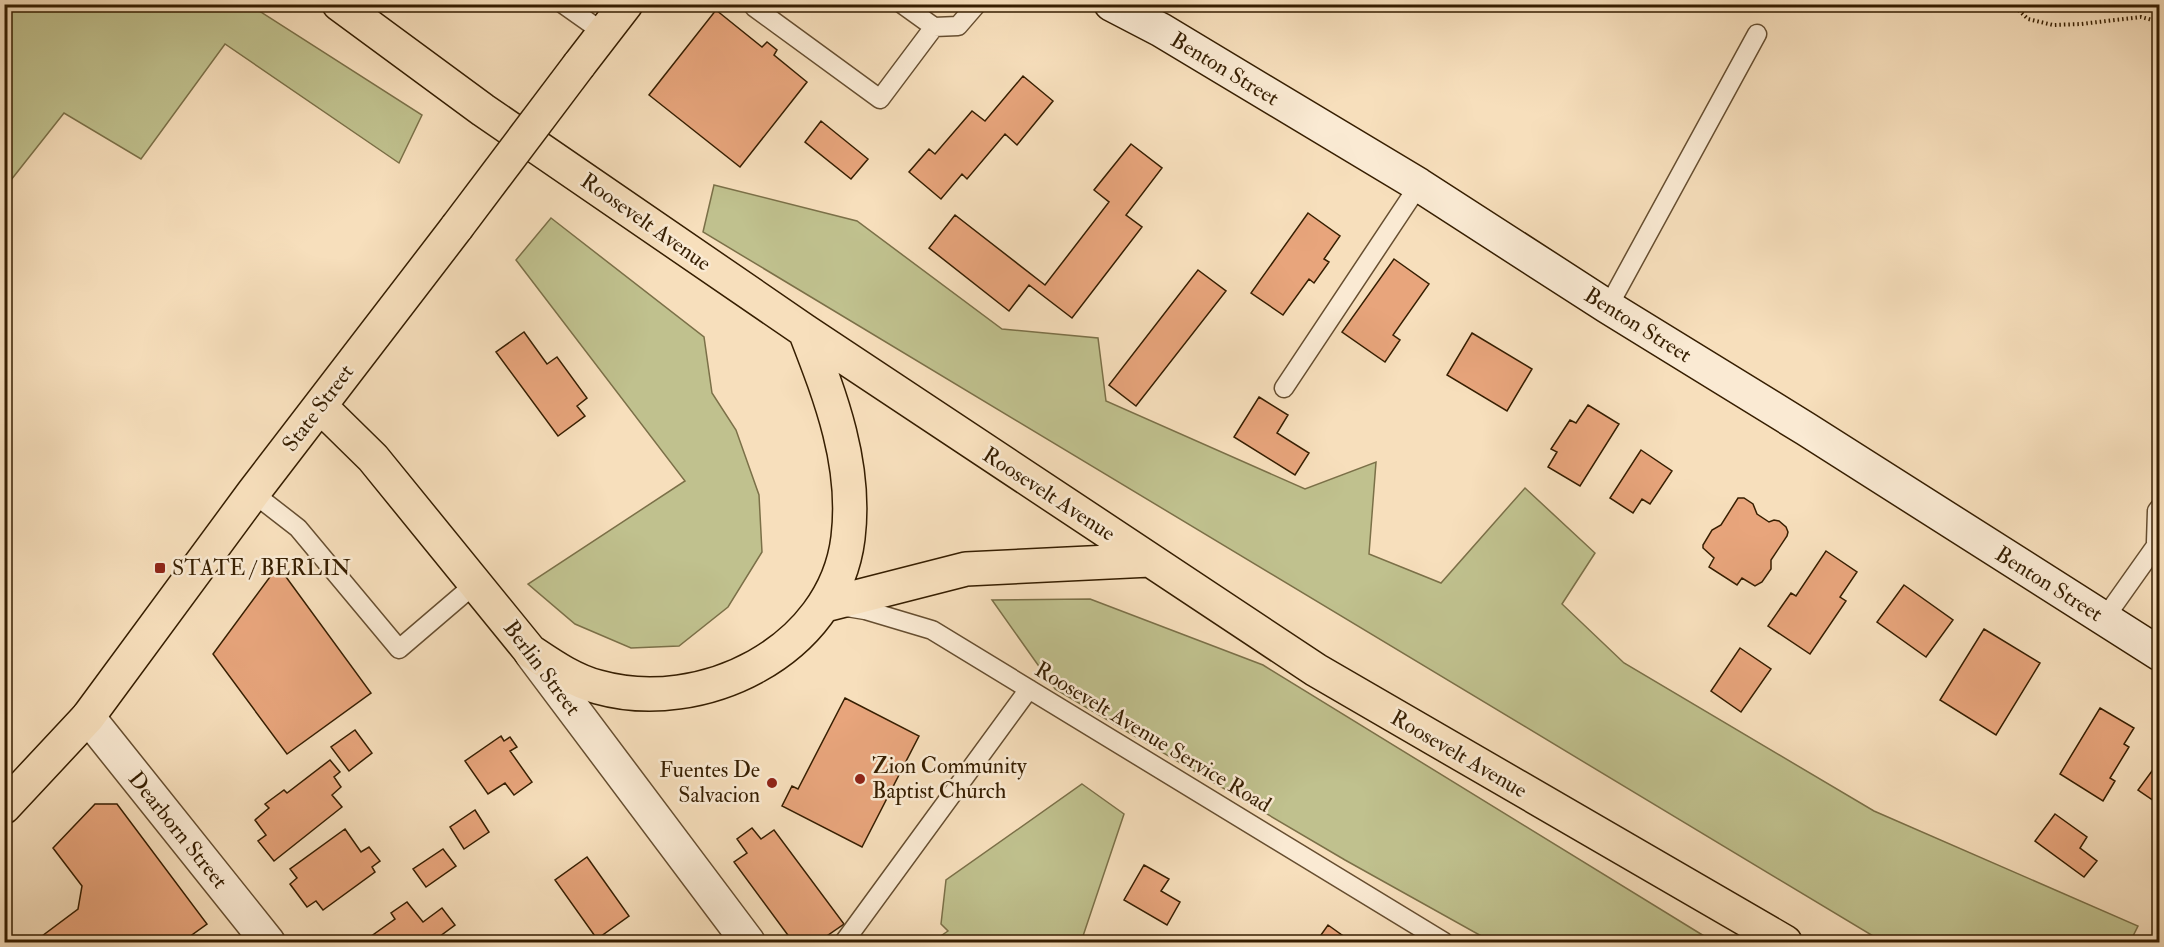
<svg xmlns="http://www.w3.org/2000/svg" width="2164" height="947" viewBox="0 0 2164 947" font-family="'IM FELL Double Pica',serif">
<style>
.green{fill:#c0c18e;stroke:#7b7048;stroke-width:1.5}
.building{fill:#e8a57c;stroke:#361e01;stroke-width:1.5}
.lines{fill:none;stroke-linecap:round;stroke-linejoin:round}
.service-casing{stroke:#664e30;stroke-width:21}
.minor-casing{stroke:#664e30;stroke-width:36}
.secondary-casing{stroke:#361e01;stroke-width:36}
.primary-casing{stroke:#361e01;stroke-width:36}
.path{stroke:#361e01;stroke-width:4;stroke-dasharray:1.5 3;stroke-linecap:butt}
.service{stroke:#faead3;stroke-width:18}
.minor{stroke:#faead3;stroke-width:33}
.secondary{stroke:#faead3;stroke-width:33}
.primary{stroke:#f7dfbc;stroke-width:33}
.primary-bridge-casing{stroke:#361e01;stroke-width:36;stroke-linecap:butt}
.primary-bridge{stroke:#f7dfbc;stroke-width:33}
.poi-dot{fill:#8f2418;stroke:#faead3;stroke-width:2}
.labels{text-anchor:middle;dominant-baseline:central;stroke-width:5;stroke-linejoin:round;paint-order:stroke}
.street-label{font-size:22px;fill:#361e01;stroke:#faead3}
.poi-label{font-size:22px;fill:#361e01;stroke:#faead3;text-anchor:start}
</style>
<rect width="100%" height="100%" fill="#f7dfbc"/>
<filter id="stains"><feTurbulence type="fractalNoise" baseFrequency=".00333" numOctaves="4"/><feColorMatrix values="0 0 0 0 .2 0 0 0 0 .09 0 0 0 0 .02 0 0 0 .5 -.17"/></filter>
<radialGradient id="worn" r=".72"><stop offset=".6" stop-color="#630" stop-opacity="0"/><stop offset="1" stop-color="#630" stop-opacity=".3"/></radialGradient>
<path class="green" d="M4 5H250L422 115 399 163 225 44 141 159 64 113 7 185 4 178Z
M714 185 857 221 1002 329 1098 338 1106 401 1305 489 1376 462 1369 554 1441 583 1525 488 1595 553 1562 604 1624 663 1874 811 2138 926 2130 942H1883L703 232Z
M551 218 704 337 712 393 736 430 759 495 762 552 728 607 679 646 631 648 575 624 528 584 685 481 516 260Z
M1090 599 1263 665 1709 939V942H1492L1345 860 1055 689 992 600Z
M1082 784 1124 814 1081 942H932L948 931 941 924 946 880Z"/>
<path class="building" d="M716 10 762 47 767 42 777 50 774 55 807 82 740 167 649 95Z
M1023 76 1053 101 1017 145 1005 134 967 179 962 174 941 199 909 172 929 149 935 154 972 111 985 121Z
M821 121 868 159 851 179 805 142Z
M1131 144 1162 168 1126 215 1142 227 1072 318 1029 285 1009 311 929 248 955 215 1045 285 1109 202 1094 190Z
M1308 213 1340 236 1324 259 1329 262 1314 283 1309 279 1283 315 1251 293Z
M1394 259 1429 284 1393 335 1400 340 1385 362 1342 332Z
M1198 270 1226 291 1136 406 1109 385Z
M524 332 547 364 557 357 587 398 577 406 585 416 558 436 496 352Z
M1472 333 1532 369 1507 411 1447 375Z
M1259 397 1288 415 1277 433 1309 453 1295 475 1234 437Z
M1588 405 1619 424 1580 486 1548 467 1557 452 1551 449 1570 420 1576 423Z
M1641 450 1672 471 1650 504 1642 499 1633 513 1610 498Z
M1738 498H1744L1753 504 1757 514 1769 522 1774 520 1779 521 1786 527 1788 532 1787 536 1771 560V569L1762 582 1755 586 1742 578 1737 585 1709 567 1714 558 1703 548V545L1712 530 1721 525Z
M1826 551 1857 572 1840 597 1846 601 1810 654 1768 626 1791 593 1796 596Z
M278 566 371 693 287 754 213 654Z
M1904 585 1953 620 1926 657 1877 622Z
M1984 629 2040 663 1996 735 1940 700Z
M1740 648 1771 669 1741 712 1711 691Z
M845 698 919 736 862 847 782 806 792 786 798 789Z
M2100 708 2134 728 2124 744 2129 747 2110 778 2115 781 2103 801 2060 774Z
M355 730 372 753 349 771 331 747Z
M501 736 504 741 510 737 517 747 510 751 532 782 514 795 505 783 488 794 465 761Z
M330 760 340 772 334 777 341 787 332 795 342 807 274 861 258 841 266 835 255 820 269 808 265 804 284 790 287 793Z
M2160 760V805L2138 790Z
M95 804H117L207 924 182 942H34L78 909 82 886 53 848Z
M475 810 489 832 464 849 450 827Z
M2055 814 2087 837 2080 848 2097 861 2084 877 2035 841Z
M752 828 761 839 774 830 844 924 818 942H793L734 862 747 853 737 839Z
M345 829 361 852 369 847 380 861 372 867 375 872 323 910 316 901 307 907 290 884 297 878 290 869Z
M443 849 456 866 426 887 413 869Z
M587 857 629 916 597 939 555 880Z
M1144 865 1169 879 1161 891 1180 902 1167 925 1124 900Z
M407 902 423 922 442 908 455 925 432 942H363L395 919 391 913Z
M1328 925 1346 938 1343 942H1316Z"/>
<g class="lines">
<g class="service-casing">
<path id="service" d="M563 4 604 33
M756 4 754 7 880 99 934 27
M902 4 934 27 958 26 977 4
M1608 307 1757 34
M1284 388 1419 185
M253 493 298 528 399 649 475 584
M2156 542 2157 511 2160 507
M847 607 865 610 932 630 1444 942
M2104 619 2160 540
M844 942 1029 689"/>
</g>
<g class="minor-casing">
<path id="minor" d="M531 653 748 942
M88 717 268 942"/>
</g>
<g class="secondary-casing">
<path id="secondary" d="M1111 4 1161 30 1419 185 1608 307 1806 429 2160 654"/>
</g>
<g class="primary-casing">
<path id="primary" d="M339 4 483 110 805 331 1316 670 1785 942
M579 65 626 4
M320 406 373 458 530 651C551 665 572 680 598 687 701 716 834 652 848 538 857 465 831 398 805 331
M825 605 966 569 1150 560
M4 807 88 717 253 493 457 227"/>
</g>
<path class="path" d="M2012 4 2028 19 2053 25 2081 24 2141 17 2160 22"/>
<use href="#service" class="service"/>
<use href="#minor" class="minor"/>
<use href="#secondary" class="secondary"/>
<use href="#primary" class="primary"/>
<g class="primary-bridge-casing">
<path id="primary-bridge" d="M457 227 579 65"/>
</g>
<use href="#primary-bridge" class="primary-bridge"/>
</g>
<g class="poi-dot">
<rect x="154" y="562" width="12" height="12" rx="3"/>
<circle cx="860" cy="779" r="6"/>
<circle cx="772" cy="783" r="6"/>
</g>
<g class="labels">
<g class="street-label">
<text transform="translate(1225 69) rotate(31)">Benton Street</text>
<text transform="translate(646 222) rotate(35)">Roosevelt Avenue</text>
<text transform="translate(1638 325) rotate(32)">Benton Street</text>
<text transform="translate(318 408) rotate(-53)">State Street</text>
<text transform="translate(1049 494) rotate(33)">Roosevelt Avenue</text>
<text transform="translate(2049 584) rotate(32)">Benton Street</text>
<text transform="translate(542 668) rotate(53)">Berlin Street</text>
<text transform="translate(1153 737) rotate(31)">Roosevelt Avenue Service Road</text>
<text transform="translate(1459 754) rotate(30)">Roosevelt Avenue</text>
<text transform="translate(178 830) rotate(51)">Dearborn Street</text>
</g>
<g class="poi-label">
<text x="172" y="568">STATE / BERLIN</text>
<text x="872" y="766">Zion Community<tspan x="872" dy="25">Baptist Church</tspan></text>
<text x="760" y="770" text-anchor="end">Fuentes De<tspan x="760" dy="25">Salvacion</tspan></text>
</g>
</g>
<rect width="2164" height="947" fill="none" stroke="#f7dfbc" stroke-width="24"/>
<rect x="6" y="6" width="2152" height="935" fill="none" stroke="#361e01" stroke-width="3"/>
<rect x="12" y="12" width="2140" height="923" fill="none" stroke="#361e01" stroke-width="1.5"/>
<rect width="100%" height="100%" filter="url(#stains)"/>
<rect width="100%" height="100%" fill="url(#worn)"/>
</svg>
